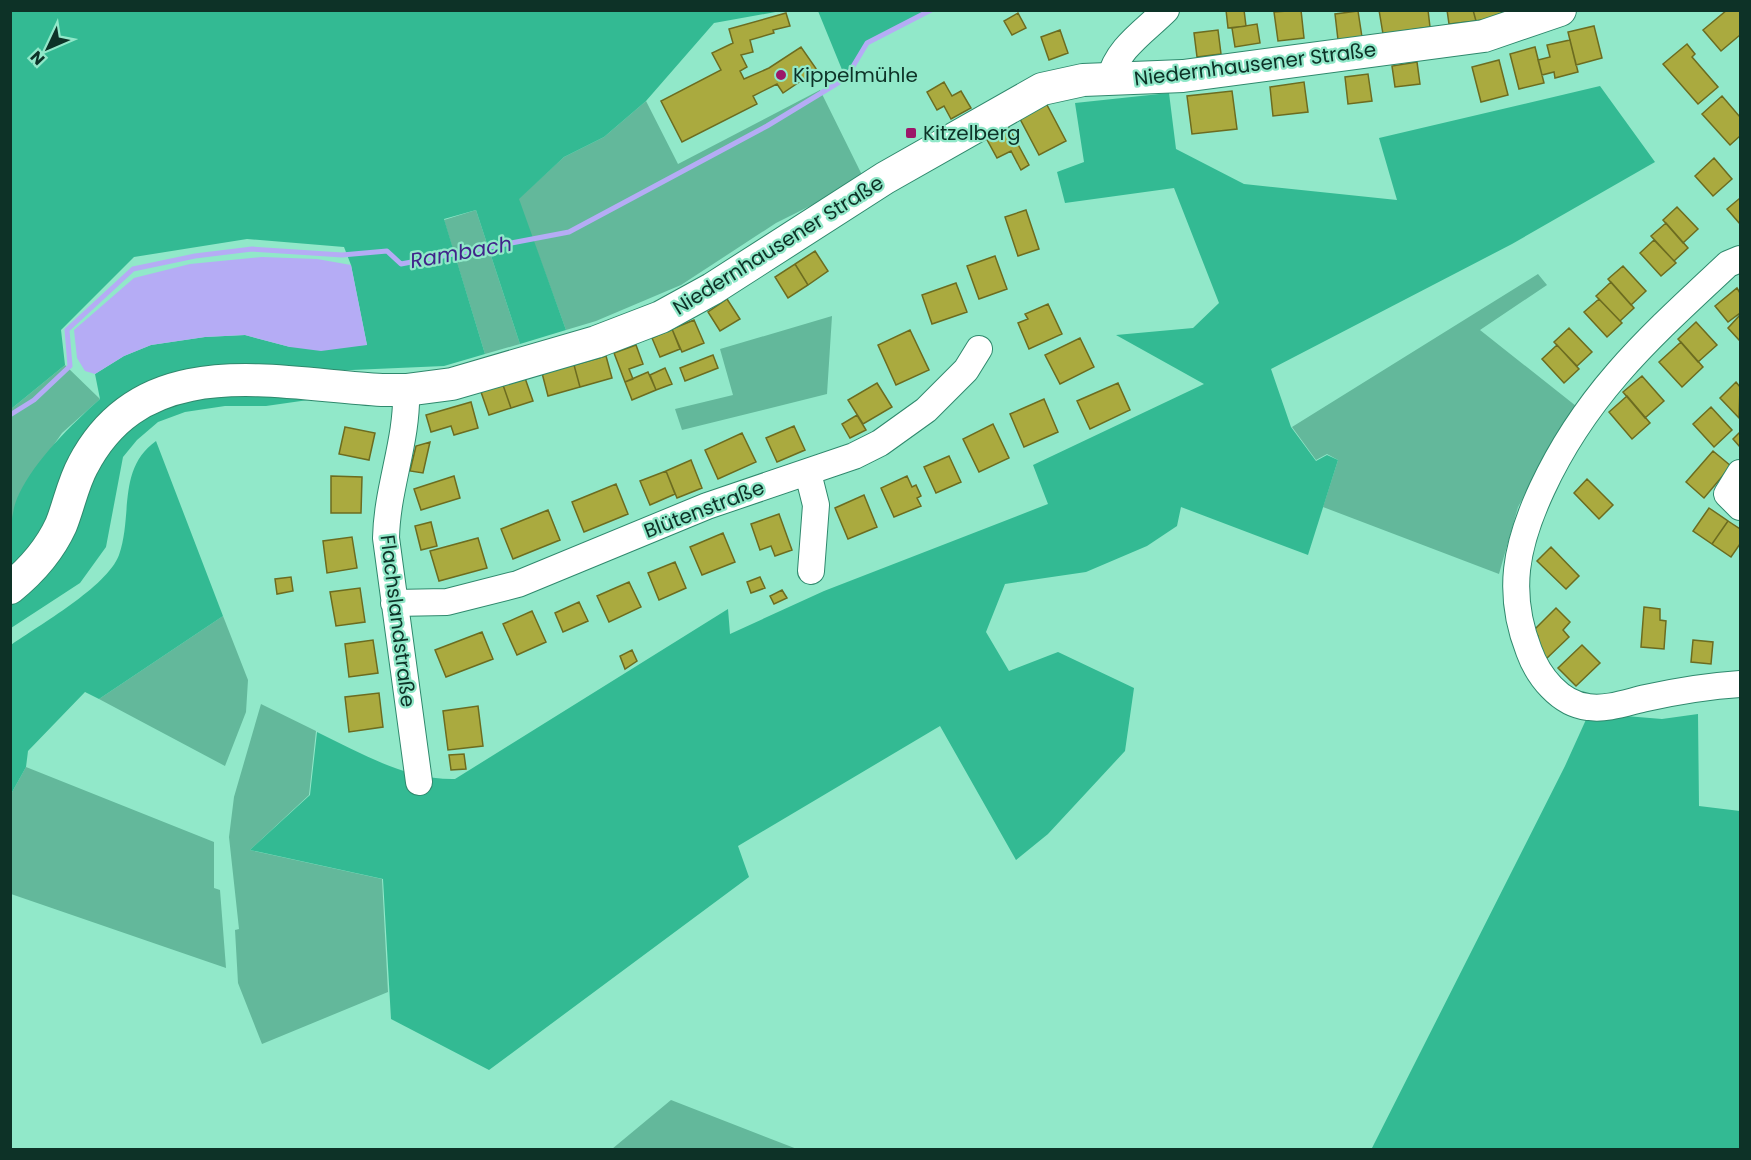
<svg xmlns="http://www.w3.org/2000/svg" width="1751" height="1160" viewBox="0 0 1751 1160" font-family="Poppins,sans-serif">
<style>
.green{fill:#63b89b}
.forest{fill:#33ba93}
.water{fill:#b5acf5}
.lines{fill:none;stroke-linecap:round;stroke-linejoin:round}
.stream{stroke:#b5acf5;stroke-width:5}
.building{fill:#aaaa3f;stroke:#6c6c20;stroke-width:1.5}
.minor-casing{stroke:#2f896d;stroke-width:28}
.major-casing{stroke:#2f896d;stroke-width:34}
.minor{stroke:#fff;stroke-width:26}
.major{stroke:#fff;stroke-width:32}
.poi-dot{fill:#9c1769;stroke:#91e8c9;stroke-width:2}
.labels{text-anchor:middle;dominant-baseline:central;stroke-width:4.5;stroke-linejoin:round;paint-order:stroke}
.street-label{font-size:20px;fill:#0d3227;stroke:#91e8c9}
.poi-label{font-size:20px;fill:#0d3227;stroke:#91e8c9;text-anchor:start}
.water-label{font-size:21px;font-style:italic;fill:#41248a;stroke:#91e8c9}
</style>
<rect width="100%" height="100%" fill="#91e8c9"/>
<path class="green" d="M820 90 864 179 776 223 681 285 596 321 566 330 518 199 564 157 604 137 646 101 678 164Z
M476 210 520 344 485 354 444 220Z
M1538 274 1547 285 1480 330 1576 406 1518 507 1499 574 1323 507 1338 460 1327 454 1316 460 1292 427Z
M832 316 827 394 682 430 675 409 733 395 720 349Z
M65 365 100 399 62 433 19 495 11 537V409Z
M223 616 248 680 246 712 225 766 99 699Z
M261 704 316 731 309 795 250 850 382 879 388 992 262 1044 238 983 235 930 239 929 229 837 234 797Z
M26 767 214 842V888L220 890 226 968 11 894V794Z
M671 1100 797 1149H612Z"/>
<path class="forest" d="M11 11H781L714 23 646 101 604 137 564 157 519 199 566 330 520 344 476 210 444 219 485 354 444 366 170 378 51 517 32 547 11 572C11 548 8 516 19 494 36 459 71 425 100 399L95 374 124 356 151 345 205 337 245 335 290 347 367 345 351 265 344 247 247 239 134 257 61 330 65 365 11 409Z
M818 11H928L866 42 845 77Z
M1600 86 1655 162 1512 244 1271 369 1291 427 1316 461 1327 455 1338 460 1308 555 1181 507 1177 526 1147 546 1086 572 1005 584 986 632 1009 671 1058 652 1134 688 1125 751 1048 834 1016 860 940 726 738 846 749 877 489 1070 391 1019 383 879 250 850 310 795 317 732C361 753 405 780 455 779L728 609 730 634 824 591 1048 504 1033 465 1204 384 1116 335 1193 328 1219 303 1174 188 1065 203 1057 172 1084 162 1075 103 1169 93 1176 149 1244 184 1397 200 1379 138Z
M199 393 315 399 266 406H225L185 412 158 422 137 440 123 457 106 547 80 583 11 628V601L91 476 127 426Z
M156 441 223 616 99 699 85 692 28 751 26 767 11 794V645C39 625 107 587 119 555 133 515 117 469 156 441Z
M1589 713 1662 719 1698 714 1699 806 1740 811V1149L1371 1150 1565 766Z"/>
<path class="water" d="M262 257 317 259 351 265 367 345 321 351 290 347 245 335 205 337 151 345 124 356 95 374 85 371 77 358 74 330 134 278 190 264Z"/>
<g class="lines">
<path class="stream" d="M10 415 34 400 70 366 67 330 133 269 195 256 252 249 342 255 387 251 401 264 569 232 767 126 846 78 867 43 931 10"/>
</g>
<path class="building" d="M1226 10H1244L1246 26 1228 28Z
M1301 10 1304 38 1278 41 1274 12Z
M1379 10H1428L1430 27 1383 34Z
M1447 10H1473L1476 21 1449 24Z
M1473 10H1501L1502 17 1476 21Z
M1727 10H1740V35L1721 51 1703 30Z
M1358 11 1362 37 1338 40 1335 14Z
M786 13 790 26 773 30 774 33 750 40 753 52 741 55 747 67 740 71 744 79 769 68 801 47 817 70 783 93 777 84 753 96 757 104 682 142 661 101 721 70 712 53 733 43 729 29Z
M1018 13 1026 28 1012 35 1004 21Z
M1257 24 1260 43 1235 47 1232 28Z
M1594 26 1602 58 1576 65 1568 32Z
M1060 30 1068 53 1049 60 1041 37Z
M1218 30 1221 54 1197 57 1194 33Z
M1570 40 1578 72 1555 78 1554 72 1542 75 1538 60 1550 57 1547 45Z
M1687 44 1695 54 1692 57 1718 87 1698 104 1663 64Z
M1535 47 1544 83 1519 89 1510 54Z
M1499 60 1508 95 1481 102 1472 67Z
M1417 62 1420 84 1395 87 1392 66Z
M1368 74 1372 101 1348 104 1345 77Z
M944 82 952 96 961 91 971 108 951 119 944 106 937 110 927 92Z
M1304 82 1308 112 1273 116 1270 87Z
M1232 91 1237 129 1192 134 1187 96Z
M1722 96 1740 117V136L1730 145 1702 114Z
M1046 103 1066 141 1039 155 1019 117Z
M1007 124 1029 165 1021 170 1011 151 997 158 985 136Z
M1714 158 1732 179 1713 196 1695 176Z
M1740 198V224L1727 209Z
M1677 207 1698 229 1683 243 1663 220Z
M1026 210 1039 249 1018 256 1005 217Z
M1666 223 1688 248 1674 261 1651 236Z
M1654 240 1676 263 1661 276 1640 253Z
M815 251 828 271 808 285 795 264Z
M995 256 1007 289 979 299 967 266Z
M795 264 808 285 788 298 775 277Z
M1623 266 1646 291 1631 305 1608 279Z
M1611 282 1634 308 1620 321 1596 296Z
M956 283 967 312 932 324 922 295Z
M1737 288 1740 293V313L1728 322 1715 306Z
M727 299 740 319 720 331 708 312Z
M1599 299 1622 323 1607 337 1584 312Z
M1048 304 1062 334 1029 349 1018 323 1028 319 1025 314Z
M1740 315V341L1728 328Z
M694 320 704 343 682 352 672 329Z
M1696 322 1717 345 1698 362 1678 339Z
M1569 328 1592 352 1577 366 1554 342Z
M672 329 680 349 660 357 652 338Z
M910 330 929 370 896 385 878 345Z
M1080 338 1094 367 1060 384 1045 355Z
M1681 342 1703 367 1682 387 1659 362Z
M636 345 643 364 629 369 633 379 625 382 614 353Z
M1557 345 1579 369 1564 383 1542 359Z
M713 355 718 368 685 381 680 368Z
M606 356 612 378 580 387 574 365Z
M574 365 580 387 548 396 542 373Z
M665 368 672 384 656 390 650 375Z
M648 372 656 390 632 400 625 382Z
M1642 376 1664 401 1645 418 1623 392Z
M525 378 533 401 511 408 503 385Z
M1736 382 1740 387 1739 418 1720 398Z
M877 383 892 407 863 424 848 400Z
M1118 383 1130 410 1090 429 1077 401Z
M503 385 511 408 489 415 481 392Z
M1627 396 1650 423 1632 439 1609 412Z
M1044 399 1058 432 1024 447 1010 414Z
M471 402 478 428 454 435 451 426 431 432 426 415Z
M1711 407 1732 430 1714 447 1693 424Z
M857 415 866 430 850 438 842 424Z
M993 424 1009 458 979 472 963 439Z
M794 426 805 450 777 462 766 438Z
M345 427 375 433 369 460 339 454Z
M1740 432V447L1733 439Z
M742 433 756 462 718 479 705 450Z
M430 442 423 473 410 471 416 446Z
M1713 451 1731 466 1704 498 1686 482Z
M949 456 961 482 936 493 924 467Z
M691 460 702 488 677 498 666 471Z
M666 471 675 494 650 505 640 481Z
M331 476 362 477 361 513H331Z
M454 476 460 498 421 510 414 489Z
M907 476 912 487 916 485 921 496 917 498 921 506 894 517 881 488Z
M1587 479 1613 505 1599 519 1574 493Z
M616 484 628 514 584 532 572 502Z
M864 495 877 527 848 539 835 508Z
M1709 508 1728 521 1712 544 1693 531Z
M548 510 560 540 513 559 501 529Z
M779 514 792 550 775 556 771 546 760 550 751 524Z
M1728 521 1740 529V544L1731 557 1712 544Z
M431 522 437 546 421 550 415 526Z
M723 533 735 562 702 575 690 547Z
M352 537 357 568 327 573 323 541Z
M478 538 487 568 439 581 430 551Z
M1551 547 1579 576 1566 589 1537 561Z
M675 562 686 588 659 600 648 573Z
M291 577 293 591 277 594 275 579Z
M760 577 765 588 751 593 747 582Z
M629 582 641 607 609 622 597 596Z
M360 588 365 622 336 626 330 592Z
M782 590 787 598 774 604 770 596Z
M579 602 588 621 563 632 555 613Z
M1644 607 1660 609V620L1666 621 1664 649 1641 647Z
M1556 608 1570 622 1563 630 1569 637 1545 660 1530 644 1538 636 1533 631Z
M532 611 546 642 517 655 503 624Z
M482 632 493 659 446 677 435 650Z
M373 640 378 673 349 677 345 644Z
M1693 640 1713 642 1711 664 1691 662Z
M1582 645 1600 663 1576 686 1558 668Z
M632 650 637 661 625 669 620 656Z
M379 693 383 727 349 732 345 697Z
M478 706 483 746 448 750 443 711Z
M464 754 466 769 451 770 449 755Z"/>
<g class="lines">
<g class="minor-casing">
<path id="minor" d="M1110 79C1116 49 1145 31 1166 10
M1740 259 1728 264C1651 336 1587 392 1542 489 1516 545 1506 592 1529 651 1538 676 1560 704 1588 707 1607 710 1628 702 1646 698 1678 691 1709 686 1740 684
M406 390C408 440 387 487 386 538L419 782
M808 473 816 505 811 571
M1740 473 1727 494 1740 507
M394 603 447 602 518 584 707 506 854 456 880 443 926 410 966 370 979 349"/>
</g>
<g class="major-casing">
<path id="major" d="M10 588C31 571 50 549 61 525 69 505 73 483 83 465 144 348 275 384 382 390H406L452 384 596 342 661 317 712 289 885 178 1042 89 1083 80 1183 76 1484 36 1560 10"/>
</g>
<use href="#minor" class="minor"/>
<use href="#major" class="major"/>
</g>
<g class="poi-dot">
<circle cx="781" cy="75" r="6"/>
<rect x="905" y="127" width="12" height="12" rx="3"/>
</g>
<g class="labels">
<g class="street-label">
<text transform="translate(1255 64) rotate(-7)">Niedernhausener Straße</text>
<text transform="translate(778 245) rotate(-32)">Niedernhausener Straße</text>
<text transform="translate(704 509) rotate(-21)">Blütenstraße</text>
<text transform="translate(398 621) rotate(83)">Flachslandstraße</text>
</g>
<g class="poi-label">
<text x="793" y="75">Kippelmühle</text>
<text x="923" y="133">Kitzelberg</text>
</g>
<g class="water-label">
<text transform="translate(461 252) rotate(-10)">Rambach</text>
</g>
</g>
<rect width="1751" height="1160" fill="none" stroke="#0d3227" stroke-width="24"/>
<g transform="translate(48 48) rotate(226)" stroke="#91e8c9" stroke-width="4.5" paint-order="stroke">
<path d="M0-4.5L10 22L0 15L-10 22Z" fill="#0d3227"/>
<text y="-9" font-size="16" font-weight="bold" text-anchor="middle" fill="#0d3227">N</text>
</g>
</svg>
